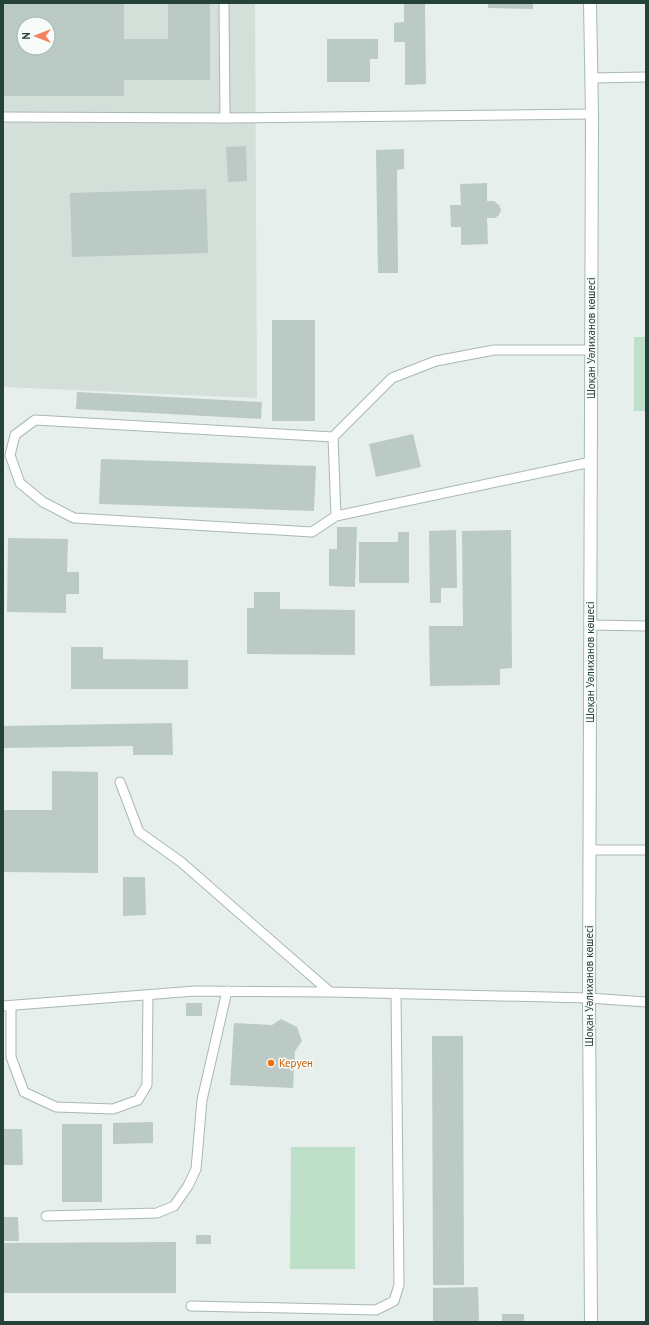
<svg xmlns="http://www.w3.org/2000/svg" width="649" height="1325" viewBox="0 0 649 1325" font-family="'PT Sans',sans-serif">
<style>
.built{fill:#d4dfda;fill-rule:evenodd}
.green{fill:#bfe0c8}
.building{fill:#bbcac4;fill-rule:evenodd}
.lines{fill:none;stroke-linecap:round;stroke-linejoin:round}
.service-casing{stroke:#a8b8b2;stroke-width:11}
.secondary-casing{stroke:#a4bbb3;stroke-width:14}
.service{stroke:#fff;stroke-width:9}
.secondary{stroke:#fff;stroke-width:12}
.food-dot{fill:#e8710a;stroke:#f7fbf9;stroke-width:1.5}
.labels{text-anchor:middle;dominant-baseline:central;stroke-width:3;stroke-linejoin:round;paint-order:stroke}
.street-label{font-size:11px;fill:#24423a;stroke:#f7fbf9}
.food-label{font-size:11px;fill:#c56008;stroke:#f7fbf9;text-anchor:start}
</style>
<rect width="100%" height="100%" fill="#e6efeb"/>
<path class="built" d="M3 3H255L257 398 3 387ZM24 24H48V48H24Z"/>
<path class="green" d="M634 337H646V411H634Z
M291 1147H355V1269H290Z"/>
<path class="building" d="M3 3H124V39H168V3H210V80H124V96H3ZM24 24H48V48H24Z
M404 3H425L426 84 405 85V42H394V23L404 22Z
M488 3H533V9L488 8Z
M327 39H378V59H370V82H327Z
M246 146 247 181 228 182 226 147Z
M404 149V169L397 170 398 273H378L376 150Z
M487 183V201H494L499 205 501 210 499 215 495 218H487L488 244 461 245V227H451L450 205H461L460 184Z
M206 189 208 253 72 257 70 193Z
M272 320H315V421H272Z
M77 392 262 402 261 419 76 409Z
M413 434 421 467 376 477 369 444Z
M101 459 316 466 314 511 99 504Z
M337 527H357L355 587 329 586V549H337Z
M456 530 457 588H441V603H430L429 531Z
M511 530 512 668 500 669V685L430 686 429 626H463L462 531Z
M398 532H409V583H359V542H398Z
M8 538 68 539 67 572H79V594H66V613L7 612Z
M254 592H280V609L355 610V655L247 654V608H254Z
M71 647H103V659L188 660V689H71Z
M172 723 173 755H133V746L3 748V726Z
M52 771 98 772V873L3 872V810H52Z
M123 877H145L146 915 123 916Z
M186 1003H202V1016H186Z
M281 1019 297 1027 302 1041 295 1051 293 1088 230 1085 234 1023 272 1025Z
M432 1036H463L464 1285H433Z
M153 1122V1143L113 1144V1123Z
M62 1124H102V1202H62Z
M3 1129H22L23 1165H3Z
M3 1217H18L19 1241H3Z
M196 1235H211V1244H196Z
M176 1242V1293H3V1243Z
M478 1287 479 1322H433V1288Z
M502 1314H524V1322H502Z"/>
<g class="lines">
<g class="service-casing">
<path id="service" d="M224 3 225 118
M592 78 646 77
M3 117 225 118 592 114
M333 437 336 516
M591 462 336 516 312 532 74 518 43 502 20 483 10 455 15 435 35 420 333 437 392 378 436 361 494 350H591
M590 625 646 626
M120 782 139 832 181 862 330 992
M590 850H646
M3 1006 195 991 330 992 589 998 646 1002
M11 1006V1057L24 1092 56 1107 113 1109 138 1100 147 1085 148 995
M46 1216 157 1213 174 1206 188 1186 196 1169 202 1100 227 991
M191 1306 376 1310 394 1301 399 1285 396 993"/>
</g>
<g class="secondary-casing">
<path id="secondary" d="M590 3 592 114 589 998 591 1322"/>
</g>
<use href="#service" class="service"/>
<use href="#secondary" class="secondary"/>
</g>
<circle class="food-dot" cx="271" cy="1063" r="4"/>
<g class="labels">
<g class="street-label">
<text transform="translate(591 338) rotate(-90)">Шоқан Уәлиханов көшесі</text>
<text transform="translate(590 662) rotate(-90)">Шоқан Уәлиханов көшесі</text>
<text transform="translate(589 986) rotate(-90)">Шоқан Уәлиханов көшесі</text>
</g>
<g class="food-label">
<text x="279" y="1063">Керуен</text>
</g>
</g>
<rect width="649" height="1325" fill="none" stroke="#24423a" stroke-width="8"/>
<g transform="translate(36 36) rotate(270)"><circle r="19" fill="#f7fbf9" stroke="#a3b1ad"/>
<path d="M0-3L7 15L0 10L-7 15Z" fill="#f4845f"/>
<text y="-6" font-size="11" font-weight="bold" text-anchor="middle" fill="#24423a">N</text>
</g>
</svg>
